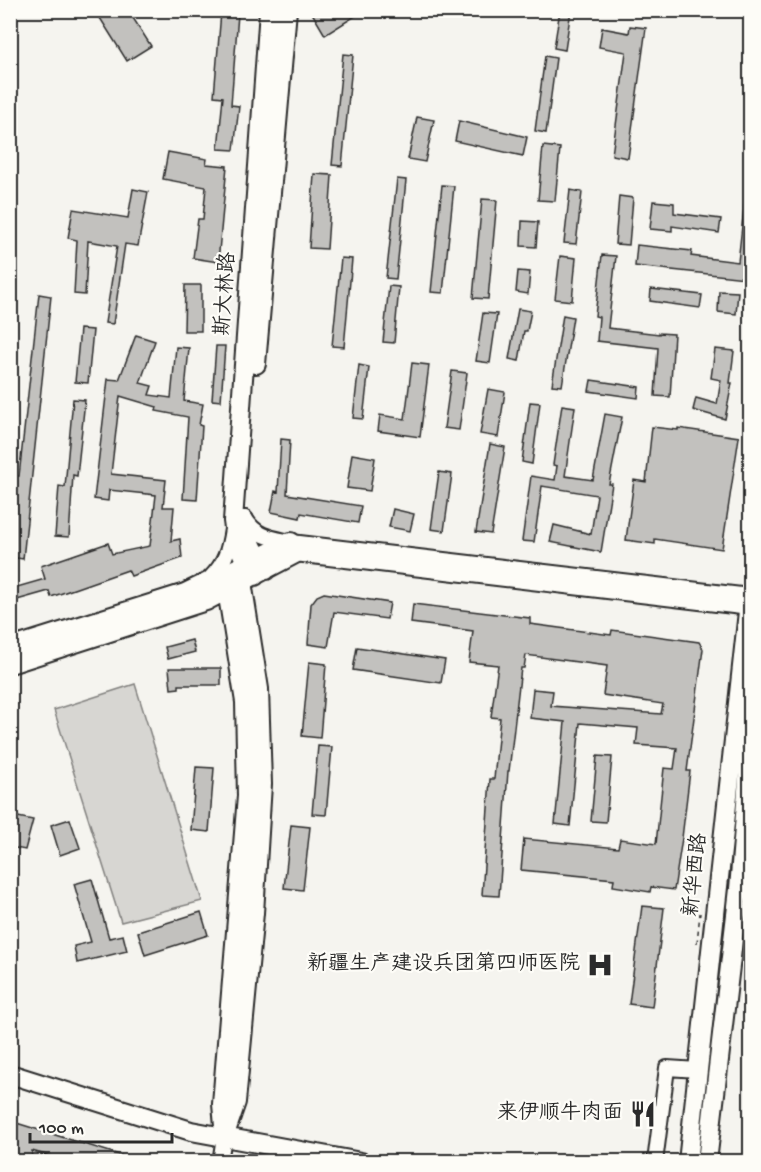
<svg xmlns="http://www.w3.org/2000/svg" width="761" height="1172" viewBox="0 0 761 1172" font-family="'Gochi Hand','LXGW WenKai TC',sans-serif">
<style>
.green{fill:#d7d6d2;stroke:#81807e;stroke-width:1.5}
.building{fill:#c2c1be;stroke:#2b2b2b;stroke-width:1.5}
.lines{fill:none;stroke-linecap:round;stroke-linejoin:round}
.minor-casing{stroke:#2b2b2b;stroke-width:18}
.major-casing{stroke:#2b2b2b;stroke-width:22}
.path{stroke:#2b2b2b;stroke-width:1.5;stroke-dasharray:4.5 4.5;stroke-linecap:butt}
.minor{stroke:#fdfcf7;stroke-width:14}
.major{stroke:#fdfcf7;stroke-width:18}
.labels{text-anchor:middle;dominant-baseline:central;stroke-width:4.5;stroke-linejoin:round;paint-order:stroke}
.street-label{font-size:21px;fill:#2b2b2b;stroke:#fdfcf7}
.poi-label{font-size:21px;fill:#2b2b2b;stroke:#fdfcf7;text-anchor:end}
</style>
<rect width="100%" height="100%" fill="#f5f4ef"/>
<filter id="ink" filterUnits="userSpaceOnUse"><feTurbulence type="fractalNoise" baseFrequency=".0167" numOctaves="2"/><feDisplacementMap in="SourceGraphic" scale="12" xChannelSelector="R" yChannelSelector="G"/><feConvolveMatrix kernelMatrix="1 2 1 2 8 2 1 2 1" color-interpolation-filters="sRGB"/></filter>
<g filter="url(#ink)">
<path class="green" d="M135 684 202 901 121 922 54 710Z"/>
<path class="building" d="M95 10H128L151 46 127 61Z
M317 10H365L325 35 312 13Z
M560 10H571L565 50 554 48Z
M221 12 238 14 231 105 239 106 234 150 218 149 223 97 214 96Z
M630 26 646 28 628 158 612 155 626 52 599 47 602 28 629 33Z
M343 54 353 55 342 166 332 165Z
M545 56 556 58 546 133 535 131Z
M417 117 434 120 425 162 408 159Z
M459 121 527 137 523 156 455 141Z
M543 146 560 148 555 201 538 200Z
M168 152 207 159 206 164 227 166 218 262 193 258 198 219H203L206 187 163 179Z
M314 174 332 175 327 249 309 248Z
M397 179 406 180 396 279 386 278Z
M442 185 454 186 443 293 431 292Z
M133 189 148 192 138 246 125 244 113 324 105 323 117 246 88 241 85 295 74 294 77 240 68 238 73 209 128 218Z
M570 190 582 192 576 244 564 243Z
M619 196 633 198 629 245 615 244Z
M482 199 497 200 488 299 473 298Z
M745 199H750V252H749L745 278 635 266 637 245 692 251 691 256 738 262Z
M653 201 674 203V213L721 219 719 233 672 226V231L650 229Z
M522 221 538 222 536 247 521 246Z
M602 255 616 256 608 328 659 334V333L674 334 670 397 655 396 658 348 597 341 599 317 595 316Z
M560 256 576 258 572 301 555 299Z
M341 258 352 259 344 347 332 346Z
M518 271 530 272 528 294 516 292Z
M185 285H201V331H184Z
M389 286 399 287 394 343 383 342Z
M651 289 702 295 700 308 650 301Z
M719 291 738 292 736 314 718 312Z
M39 294 51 296 23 559 10 557V522L16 476H19Z
M518 309 531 311 527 331H524L519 361 509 359Z
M483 313 497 314 490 363 476 361Z
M563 315 573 317 562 386 552 385Z
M80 329 93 330 88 383 75 382Z
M136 335 155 341 140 383 152 386 149 395 171 398 176 347 189 348 184 401 203 404 199 425 202 426 197 500 183 499 188 417 156 411 157 407 120 396 111 474 166 480 163 507H174L171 541 180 539 182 558 131 576 128 570 51 597 49 591 10 602V589L45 579 41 566 108 543 112 554 150 546 156 495 109 490 108 501 94 499 108 379 119 380Z
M216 346H225L221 401 212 400Z
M715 349 734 351 730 383H732L725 419 693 410 696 398 717 404 721 380 711 378Z
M412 363 429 365 420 437 378 431 380 415 405 419Z
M359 365 369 367 363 419 353 418Z
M452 371 467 373 459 430 444 428Z
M591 380 639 387 638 398 589 391Z
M488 389 505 392 498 437 480 434Z
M73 399 85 400 77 476 73 475 69 537 55 536 59 486 65 487Z
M530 402 540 403 532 464 522 462Z
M562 405 575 407 565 476 593 480 605 414 622 417 609 484H612L601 552 550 542 554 525 591 534 597 495 542 486 534 542 522 541 531 476 555 480 557 466 553 465Z
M652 427 678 430V428L739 437 722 549 655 539V544L626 540 634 480 646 482Z
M281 439 290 440 287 494 361 506 358 523 301 513 300 518 271 512 275 491 278 492Z
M490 444 505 447 491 534 476 532Z
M352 454 375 458 370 491 347 488Z
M439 472 452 474 444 531 431 529Z
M393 509 414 514 410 531 389 527Z
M324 593 390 603 387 619 334 612 328 647 308 644 311 604 317 596Z
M413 604 530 618V624L611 635 612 630 699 642 703 649 687 771H690L682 838 674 890 651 887 650 892 613 886 614 879 521 870 524 839 618 848 620 839 656 844 664 768 674 769 677 748 636 745 638 728 580 723 570 826 555 824 565 722 530 718 533 689 553 691 551 706 661 714 663 704 603 695 607 666 526 655 524 668H521L509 771H508L499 896 482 895 490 779H494L500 718 491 717 498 665 469 662 473 631 411 623Z
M192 640 195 652 168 659 165 647Z
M357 647 445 660 441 683 353 670Z
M309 662 326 664 320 738 302 736Z
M169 668H221V685H179V688L171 689Z
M318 746 332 747 326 815 312 814Z
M597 756 612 757 606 822 591 821Z
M196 767 214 768 209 832 191 830Z
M13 816 33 820 25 850 10 847V826Z
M70 819 80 848 60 855 51 825Z
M291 825 310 827 303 890 284 888Z
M92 879 109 938 123 935 127 951 77 963 74 946 91 942 74 884Z
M642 906 664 908 652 1007 629 1004Z
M201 912 208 935 145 955 138 932Z
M10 1121 136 1160V1161H67L32 1151 31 1161H14L16 1146 10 1145Z"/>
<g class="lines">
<g class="minor-casing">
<path id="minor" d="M245 518C256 537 272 538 291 542L750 596
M295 554 750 608
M210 578C225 564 229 549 232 529
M220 1162 224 1137
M655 1162 667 1068 698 1070"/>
</g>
<g class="major-casing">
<path id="major" d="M256 364 287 10
M244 520C247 538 256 555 266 570
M255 576C243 559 235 541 233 521L269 10
M10 648 185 593 291 542
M10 664 206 601 295 554
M10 1074 191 1131 361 1162
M224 1126 222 1104 247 796 245 702 227 590
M224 1137 236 1102 254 913 262 784 259 689 242 582
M688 1162 750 593
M707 1162 739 889 750 754"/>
</g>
<path class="path" d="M697 943 700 913"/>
<use href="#minor" class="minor"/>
<use href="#major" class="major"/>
</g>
</g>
<defs>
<g id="hospital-bare" transform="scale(2.07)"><path d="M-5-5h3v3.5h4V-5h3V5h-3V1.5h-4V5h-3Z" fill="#2b2b2b" stroke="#fdfcf7" stroke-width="2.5" paint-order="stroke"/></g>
<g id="restaurant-bare" transform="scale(2.07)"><path d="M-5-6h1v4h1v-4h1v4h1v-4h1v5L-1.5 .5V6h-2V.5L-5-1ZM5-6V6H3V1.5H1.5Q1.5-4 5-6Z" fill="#2b2b2b" stroke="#fdfcf7" stroke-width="2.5" paint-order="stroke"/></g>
</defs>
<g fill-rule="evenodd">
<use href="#hospital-bare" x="600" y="965"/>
<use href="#restaurant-bare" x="643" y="1114"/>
</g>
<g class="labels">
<g class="street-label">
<text transform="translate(227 294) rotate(-86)">斯大林路</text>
<text transform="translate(697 875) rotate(-84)">新华西路</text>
</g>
<g class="poi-label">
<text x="580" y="965">新疆生产建设兵团第四师医院</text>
<text x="623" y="1114">来伊顺牛肉面</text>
</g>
</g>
<rect width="761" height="1172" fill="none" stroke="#fdfcf7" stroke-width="36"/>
<rect x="18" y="18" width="725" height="1136" fill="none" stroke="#2b2b2b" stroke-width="2" filter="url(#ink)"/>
<path d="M30 1133v9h142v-9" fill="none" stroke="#2b2b2b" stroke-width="3"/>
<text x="39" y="1133" font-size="18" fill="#2b2b2b" stroke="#fdfcf7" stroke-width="4.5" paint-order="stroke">100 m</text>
</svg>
